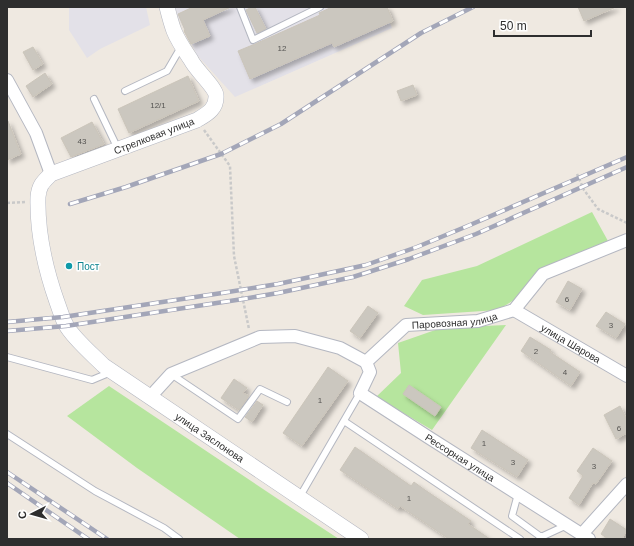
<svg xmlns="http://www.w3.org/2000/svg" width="634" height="546" viewBox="0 0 634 546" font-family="Helvetica,sans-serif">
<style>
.industrial{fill:#e3e1e8}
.green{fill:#b6e59e}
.building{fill:#cbc7bf;stroke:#cbc5ba;filter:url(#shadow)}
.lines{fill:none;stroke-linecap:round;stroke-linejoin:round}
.service-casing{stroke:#b4b7c1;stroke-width:8}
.minor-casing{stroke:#b4b7c1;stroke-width:14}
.tertiary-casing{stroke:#b4b7c1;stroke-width:16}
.path{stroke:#c9c9c9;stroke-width:2.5;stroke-dasharray:3 2;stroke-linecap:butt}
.service{stroke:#fff;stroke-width:6}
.minor{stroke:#fff;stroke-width:12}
.tertiary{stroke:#fff;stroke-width:15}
.rail-casing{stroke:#a3a6b8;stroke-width:4.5}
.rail{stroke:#fff;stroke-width:3;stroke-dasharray:9;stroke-linecap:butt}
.culture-dot{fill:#0f9aa8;stroke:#fff;stroke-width:1.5}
.labels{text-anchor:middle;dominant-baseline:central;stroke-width:3;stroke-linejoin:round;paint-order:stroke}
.number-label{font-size:8px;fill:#555452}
.street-label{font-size:10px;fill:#2e2e2e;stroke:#fff}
.culture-label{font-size:10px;fill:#0d838f;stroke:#fff;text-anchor:start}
</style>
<defs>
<filter id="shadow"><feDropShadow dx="3.5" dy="3.5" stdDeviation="2" flood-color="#0004"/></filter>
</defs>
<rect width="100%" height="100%" fill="#efe9e1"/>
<path class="industrial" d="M69 7H146L150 25 100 49 87 58 69 30Z
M175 7H383L392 28 235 97 197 55 179 19Z"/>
<path class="green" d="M592 212 608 241 545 269 514 300 498 310 423 315 404 306 422 280 477 266Z
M506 325 432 430 376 397 401 373 398 343 441 328Z
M109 386 287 505 339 539H240L137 468 67 416Z"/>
<path class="building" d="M193 7H231L203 20 210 36 191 44 184 31 185 30 178 14Z
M252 7H255L266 29 257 33 246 10Z
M332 7H387L393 21 334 47 332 43 250 79 238 51 255 44 320 15 319 13Z
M578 7H616L584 21Z
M33 47 43 64 33 70 23 52Z
M45 73 52 84 33 97 26 86Z
M188 76 199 101 129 133 118 109Z
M413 85 417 95 401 101 397 91Z
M7 121H8L21 154 7 160Z
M92 122 104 144 71 157 61 138Z
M568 281 582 289 570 310 556 302Z
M368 306 378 313 360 338 350 331Z
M606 312 625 324 616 338 596 326Z
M530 337 551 350 550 352 580 372 571 386 521 351Z
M328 367 348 381 302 446 283 433Z
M234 379 247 388 243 393 249 396 239 410 221 398Z
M409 385 441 407 435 416 403 394Z
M257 401 263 405 252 422 245 417Z
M620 406 627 420V433L616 439 604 415Z
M482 430 528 460 517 477 471 448Z
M355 447 411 486 414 482 425 490 471 521 468 524 490 539H449L400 506 398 509 340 470Z
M593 448 612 461 596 484 593 483 579 505 569 498 583 476 577 471Z
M610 519 627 530 622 539H608L601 534Z"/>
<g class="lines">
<g class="service-casing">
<path id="service" d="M240 7 253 40 320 7
M125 91 167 71 181 47
M94 99 118 149
M7 357 92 380 111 372
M171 374 238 419 260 389 287 402
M344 421 520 539
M7 434 95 491 164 528 179 539
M518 494 512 516 541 537 539 539
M299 498 360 393
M541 537 567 525"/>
</g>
<g class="minor-casing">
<g id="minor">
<path d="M7 80 36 133 51 174"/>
<path id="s1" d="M514 310 627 376"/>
<path id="s2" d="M366 362 370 372 360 393 428 437 589 539"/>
<path id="s3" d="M150 397 171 374 260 337 295 336 340 348 366 362 406 325 478 321 514 310 543 274 627 240"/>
<path d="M582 534 627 484"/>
</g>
</g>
<g class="tertiary-casing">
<g id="tertiary">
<path id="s4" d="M167 7C169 15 171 23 174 31 178 41 185 51 191 60 195 69 215 87 216 95 217 109 207 114 197 120L51 174C43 182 39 185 38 197 37 233 45 268 57 302 60 310 62 318 66 325 73 338 93 355 104 366L361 539"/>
</g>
</g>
<path class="path" d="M204 130 230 166 234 256 249 329
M577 174 584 190 598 209 627 223
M7 203 26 202"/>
<use href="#service" class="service"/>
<use href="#minor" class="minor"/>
<use href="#tertiary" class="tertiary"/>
<g class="rail-casing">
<path id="rail" d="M70 204 126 187 221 154 281 124 421 33 473 7
M7 322 63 317 222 293 278 284 366 265 417 247 470 225 627 157
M7 331 66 326 243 299 278 293 353 277 409 259 476 234 627 167
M7 472 107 539
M7 483 88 539"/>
</g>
<use href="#rail" class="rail"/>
</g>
<circle class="culture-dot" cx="69" cy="266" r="4"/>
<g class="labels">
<g class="number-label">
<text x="282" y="48">12</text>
<text x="158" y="105">12/1</text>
<text x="82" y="141">43</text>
<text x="567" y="299">6</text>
<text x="611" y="325">3</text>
<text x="536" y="351">2</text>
<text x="565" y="372">4</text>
<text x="320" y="400">1</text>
<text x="619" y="428">6</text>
<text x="484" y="443">1</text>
<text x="513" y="462">3</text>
<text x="594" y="466">3</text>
<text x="409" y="498">1</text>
</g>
<g class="street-label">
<text transform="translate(154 136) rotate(-21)">Стрелковая улица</text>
<text stroke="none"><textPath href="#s3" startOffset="342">Паровозная улица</textPath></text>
<text stroke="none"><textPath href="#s1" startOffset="66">улица Шарова</textPath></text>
<text stroke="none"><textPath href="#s4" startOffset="634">улица Заслонова</textPath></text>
<text stroke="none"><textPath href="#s2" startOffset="153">Рессорная улица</textPath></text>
</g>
<g class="culture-label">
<text x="77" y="266">Пост</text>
</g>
</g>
<rect width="634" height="546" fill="none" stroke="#2e2e2e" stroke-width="16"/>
<g transform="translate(32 514) rotate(264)" stroke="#ffffff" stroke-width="3" paint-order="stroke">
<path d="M0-3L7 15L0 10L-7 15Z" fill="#2e2e2e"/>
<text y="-6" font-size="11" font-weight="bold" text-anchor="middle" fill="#2e2e2e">С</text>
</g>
<path d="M494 30v6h97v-6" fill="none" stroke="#2e2e2e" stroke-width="2"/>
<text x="500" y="30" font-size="12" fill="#2e2e2e" stroke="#ffffff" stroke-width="3" paint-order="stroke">50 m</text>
</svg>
